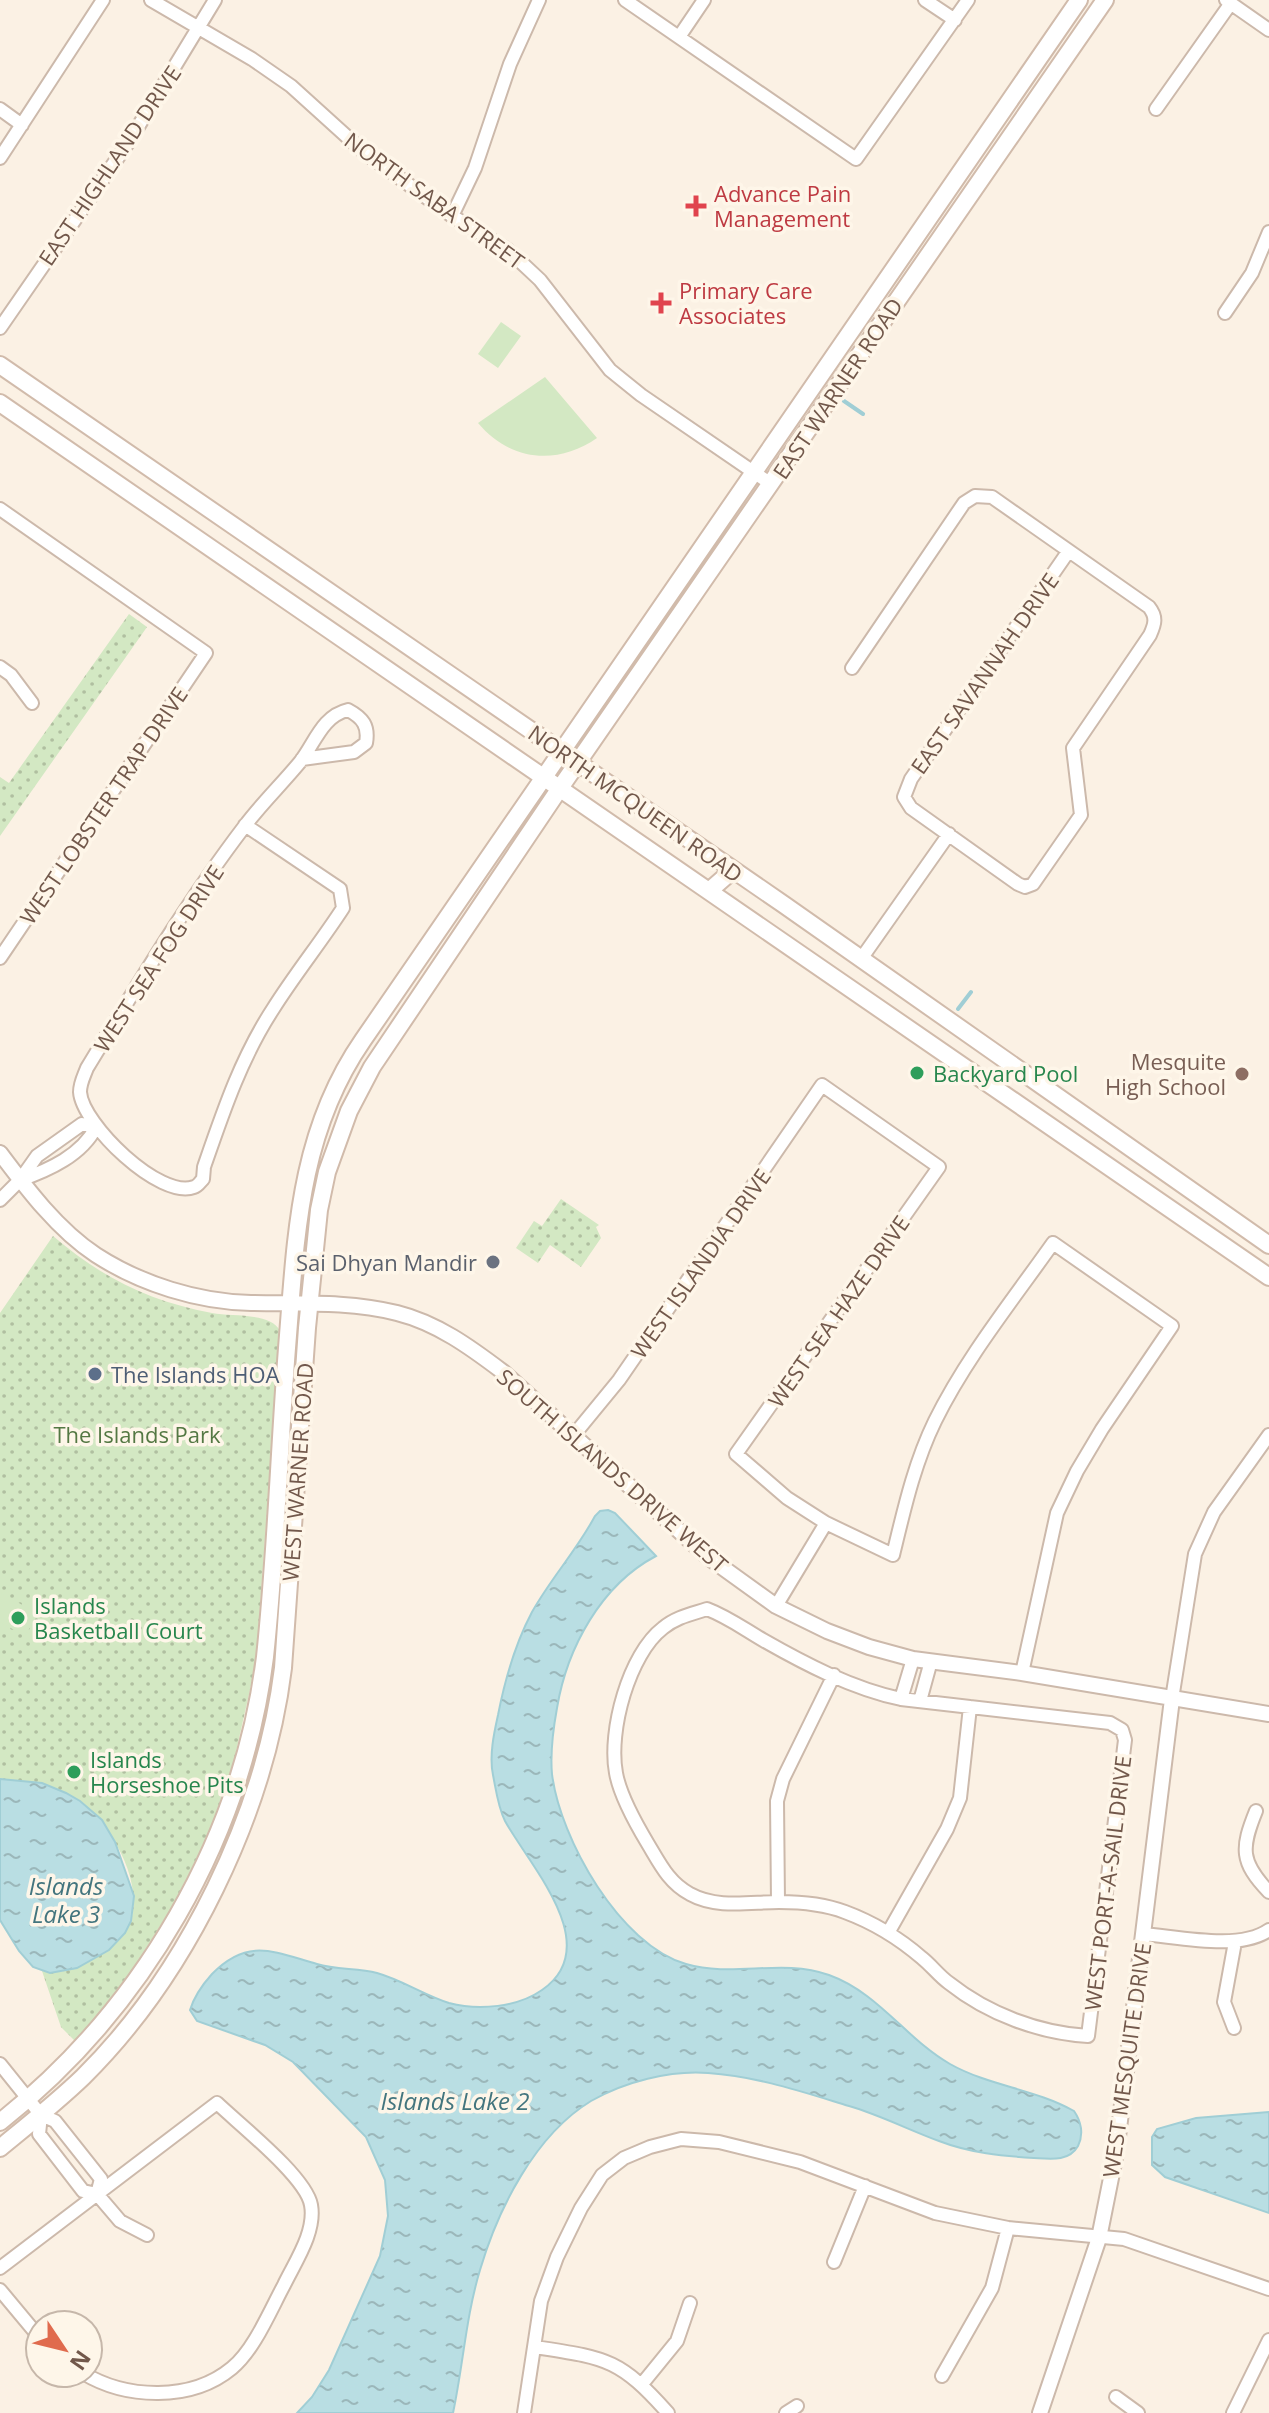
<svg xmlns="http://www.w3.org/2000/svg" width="1269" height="2413" viewBox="0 0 1269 2413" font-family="'Open Sans',sans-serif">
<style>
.park{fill:url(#park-dots)}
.garden{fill:#d3e8c3}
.water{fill:url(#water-ripples);stroke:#a0ced5;stroke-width:2}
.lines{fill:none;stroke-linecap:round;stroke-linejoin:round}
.stream{stroke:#a0ced5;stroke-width:4}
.minor-casing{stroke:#ccb9ab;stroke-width:16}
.tertiary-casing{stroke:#ccb9ab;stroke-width:18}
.secondary-casing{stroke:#d1bbab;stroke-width:20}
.minor{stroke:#fff;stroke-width:12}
.tertiary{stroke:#fff;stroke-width:14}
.secondary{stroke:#fff;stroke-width:16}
.health-dot{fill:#e0444e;stroke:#fef6e9;stroke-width:3}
.leisure-dot{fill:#2e9e5b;stroke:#fef6e9;stroke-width:3}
.education-dot{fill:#8d6e63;stroke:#fef6e9;stroke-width:3}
.worship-dot{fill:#6b7280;stroke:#fef6e9;stroke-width:3}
.service-dot{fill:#5c6f8a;stroke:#fef6e9;stroke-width:3}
.labels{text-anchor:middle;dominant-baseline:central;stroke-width:7;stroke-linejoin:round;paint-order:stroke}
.street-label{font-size:22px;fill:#72584b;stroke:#fef6e9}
.health-label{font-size:22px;fill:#be3a42;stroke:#fef6e9;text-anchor:start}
.education-label{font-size:22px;fill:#785e54;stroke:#fef6e9;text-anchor:end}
.leisure-label{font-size:22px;fill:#27864d;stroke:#fef6e9;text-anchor:start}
.worship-label{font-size:22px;fill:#5b616d;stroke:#fef6e9;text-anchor:end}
.service-label{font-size:22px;fill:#4e5e75;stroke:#fef6e9;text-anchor:start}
.park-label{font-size:22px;fill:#547843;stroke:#fef6e9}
.water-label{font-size:24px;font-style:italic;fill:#43757e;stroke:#fef6e9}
</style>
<defs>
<pattern id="park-dots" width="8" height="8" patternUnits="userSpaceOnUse" patternTransform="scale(2)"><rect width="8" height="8" fill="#d3e8c3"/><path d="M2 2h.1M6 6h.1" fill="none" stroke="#b0bfa0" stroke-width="1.8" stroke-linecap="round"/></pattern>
<pattern id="water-ripples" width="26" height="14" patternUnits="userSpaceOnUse" patternTransform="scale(2)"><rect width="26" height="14" fill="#b9dee3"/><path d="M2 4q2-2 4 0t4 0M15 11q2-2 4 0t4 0" fill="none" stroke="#9bb7ba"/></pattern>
</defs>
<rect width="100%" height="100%" fill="#fbf1e4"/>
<path class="park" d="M129 614 147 627 0 836V777L9 783Z
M561 1199 599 1225 596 1227 601 1238 581 1267 550 1245 538 1263 516 1248 534 1221 542 1226Z
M53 1236C102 1278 149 1301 212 1313 232 1317 271 1312 280 1331L256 1663 233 1765 208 1836 172 1907 121 1988 76 2042 61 2027 42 1971C60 1975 78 1968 94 1959 109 1950 126 1938 131 1920 144 1875 105 1813 65 1793 45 1782 23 1781 0 1779V1313Z"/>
<path class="garden" d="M501 322 521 336 498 368 478 354Z
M545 377 597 438C557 466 510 461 478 423Z
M0 1592 38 1614 25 1636 0 1622Z"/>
<path class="water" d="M608 1510 615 1513 656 1556C601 1585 567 1648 557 1708 553 1730 550 1752 552 1774 560 1839 620 1945 686 1964 734 1978 781 1958 829 1975 879 1993 906 2039 950 2064 989 2086 1035 2089 1074 2111 1081 2121 1084 2134 1078 2146 1069 2162 1050 2159 1034 2158 1002 2156 970 2153 939 2141 909 2130 880 2115 849 2106 803 2092 756 2076 708 2073 670 2070 624 2082 591 2101 535 2135 498 2209 480 2270 466 2316 463 2366 453 2413H297L312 2397 329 2370 380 2256 388 2216 385 2180 366 2137 293 2062 265 2045 197 2021 190 2010C194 1997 203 1984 212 1974 248 1937 274 1952 317 1964 336 1970 357 1968 377 1973 402 1980 424 1995 449 2003 479 2011 518 2007 542 1990 606 1946 529 1865 505 1821 498 1807 496 1790 493 1775 489 1756 494 1733 498 1715 505 1679 515 1644 532 1612 551 1578 577 1550 595 1516L600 1511Z
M0 1779 42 1783 66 1793 80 1801 102 1820 115 1842 134 1896 131 1921 125 1933 109 1950 77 1968 50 1973 33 1967 19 1951 0 1920Z
M1269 2112V2213L1165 2177 1152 2165V2137L1157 2129 1196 2118Z"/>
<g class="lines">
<path class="stream" d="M844 401 863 414
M958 1009 971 992"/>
<g class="minor-casing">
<path id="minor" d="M151 0 252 59 291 86 365 153 452 216 508 250 540 280 610 370 641 395 771 484
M625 0 856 159 968 0
M925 0 955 20
M1226 0 1269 30
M679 37 704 0
M0 109 22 125
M1156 109 1231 3
M0 158 103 0
M452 216 475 168 510 64 539 0
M1225 313 1252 273 1269 232
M0 328 130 140 215 0
M0 509 206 653 0 958
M0 667 11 675 32 703
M852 668 964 503 975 496 992 497 1149 607C1157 617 1155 624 1150 635L1073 748 1081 815 1033 884 1025 887 1018 884 911 808 904 797 911 779 1068 552
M245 825 340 889 343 908C321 942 295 974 273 1009 241 1058 223 1112 204 1167L203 1179C200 1182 198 1186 194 1187 160 1200 82 1124 80 1092 80 1083 84 1076 87 1068 137 986 186 903 244 827 261 804 282 784 300 762 315 743 322 716 348 710 363 718 369 726 366 743L354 752 302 759
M861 959 949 834
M0 1200 20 1180 37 1156 82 1124 96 1127C82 1155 49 1170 20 1180
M573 1436 619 1380 822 1085 939 1167 736 1454 787 1498 826 1523 893 1555C904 1510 914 1464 935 1421 966 1358 1012 1301 1053 1243L1172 1326 1102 1429 1077 1471 1057 1513 1022 1673
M776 1606 826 1523
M707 1609C728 1617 744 1629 763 1640 805 1664 853 1689 901 1699L1110 1723 1122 1730 1125 1740 1088 2036C1039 2033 988 2014 949 1983 939 1976 932 1966 922 1958 900 1939 872 1922 845 1912 824 1904 801 1902 779 1902 750 1902 717 1909 690 1894 669 1883 660 1864 648 1844 636 1824 620 1796 616 1773 608 1731 629 1654 663 1628 676 1617 692 1614 707 1609Z
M901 1699 913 1659
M1172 1699 1195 1554 1214 1512 1269 1435
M920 1701 931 1661
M1256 1811C1241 1848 1240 1862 1269 1892
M778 1902 777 1801 783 1779 834 1675
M888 1933 947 1829 960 1798 970 1707
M1143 1934C1179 1937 1239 1951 1269 1930
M1234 2028 1224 2002 1235 1942
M0 2064 41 2115 55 2121 101 2179 97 2194
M41 2115 39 2134 83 2191 97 2194 120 2221 147 2235
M834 2262 865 2186
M0 2268 217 2103C240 2125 306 2177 311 2205 316 2232 295 2262 284 2285 270 2311 254 2350 232 2368 191 2402 126 2399 83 2373
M0 2290 40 2338
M535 2347C606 2358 619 2358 668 2413
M942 2376 992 2288 1008 2228
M642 2384 677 2341 690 2303
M1116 2397 1138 2413
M524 2413 541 2301 557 2257 581 2208 602 2175 624 2158 650 2147 681 2139 719 2142 800 2162 935 2213 1008 2228 1124 2239 1269 2289
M786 2413 797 2406
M1233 2413 1269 2340"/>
</g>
<g class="tertiary-casing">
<path id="tertiary" d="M0 1153C27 1189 58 1230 96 1255 141 1284 198 1302 251 1303 300 1304 349 1301 397 1313 437 1323 470 1347 503 1372L708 1557 776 1606 827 1631 869 1647 913 1659 1022 1673 1269 1714
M1040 2413 1099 2238 1116 2153 1172 1699"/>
</g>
<g class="secondary-casing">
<path id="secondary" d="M0 365 783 904 1269 1245
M0 403 1269 1277
M709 891 733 870
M0 2122C143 2009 242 1839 265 1657 276 1554 279 1451 287 1348 296 1238 298 1134 363 1040L1079 0
M0 2148C28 2125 57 2102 83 2077 187 1974 265 1813 283 1668L307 1328 319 1210 327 1172 349 1111 372 1067 560 788 1105 0"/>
</g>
<use href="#minor" class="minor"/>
<use href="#tertiary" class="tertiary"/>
<use href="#secondary" class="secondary"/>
</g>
<g class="health-dot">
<path d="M692 194h8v8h8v8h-8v8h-8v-8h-8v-8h8z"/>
<path d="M657 291h8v8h8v8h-8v8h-8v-8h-8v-8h8z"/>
</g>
<g class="leisure-dot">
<circle cx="917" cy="1073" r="8"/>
<circle cx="18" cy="1618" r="8"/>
<circle cx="74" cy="1772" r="8"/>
</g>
<circle class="education-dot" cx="1242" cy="1074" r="8"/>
<circle class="worship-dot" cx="493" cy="1262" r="8"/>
<circle class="service-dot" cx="95" cy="1374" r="8"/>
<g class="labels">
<g class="street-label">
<text transform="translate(109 165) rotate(-56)">EAST HIGHLAND DRIVE</text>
<text transform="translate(435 200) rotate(36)">NORTH SABA STREET</text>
<text transform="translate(837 388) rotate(-56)">EAST WARNER ROAD</text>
<text transform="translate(984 673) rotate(-55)">EAST SAVANNAH DRIVE</text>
<text transform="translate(636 803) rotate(35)">NORTH MCQUEEN ROAD</text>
<text transform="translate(103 805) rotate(-56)">WEST LOBSTER TRAP DRIVE</text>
<text transform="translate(158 958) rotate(-57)">WEST SEA FOG DRIVE</text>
<text transform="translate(700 1263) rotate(-55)">WEST ISLANDIA DRIVE</text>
<text transform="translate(838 1311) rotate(-55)">WEST SEA HAZE DRIVE</text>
<text transform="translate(613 1470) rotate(41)">SOUTH ISLANDS DRIVE WEST</text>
<text transform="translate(297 1472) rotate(-86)">WEST WARNER ROAD</text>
<text transform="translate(1107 1883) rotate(-83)">WEST PORT-A-SAIL DRIVE</text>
<text transform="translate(1126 2060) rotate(-82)">WEST MESQUITE DRIVE</text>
</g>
<g class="health-label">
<text x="714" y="193">Advance Pain<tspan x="714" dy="25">Management</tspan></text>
<text x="679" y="290">Primary Care<tspan x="679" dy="25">Associates</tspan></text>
</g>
<g class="education-label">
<text x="1226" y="1061">Mesquite<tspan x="1226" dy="25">High School</tspan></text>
</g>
<g class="leisure-label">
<text x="933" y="1073">Backyard Pool</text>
<text x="34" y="1605">Islands<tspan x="34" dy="25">Basketball Court</tspan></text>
<text x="90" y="1759">Islands<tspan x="90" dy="25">Horseshoe Pits</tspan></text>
</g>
<g class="worship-label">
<text x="477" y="1262">Sai Dhyan Mandir</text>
</g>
<g class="service-label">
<text x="111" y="1374">The Islands HOA</text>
</g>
<g class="park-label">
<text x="137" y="1434">The Islands Park</text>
</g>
<g class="water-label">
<text x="66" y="1885">Islands<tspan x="66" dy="28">Lake 3</tspan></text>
<text x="455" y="2100">Islands Lake 2</text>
</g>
</g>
<g transform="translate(64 2349) rotate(125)"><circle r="38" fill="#fef6e9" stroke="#c6b7aa" stroke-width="2"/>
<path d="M0-6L14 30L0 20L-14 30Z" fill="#e06b4e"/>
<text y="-12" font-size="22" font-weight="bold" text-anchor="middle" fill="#72584b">N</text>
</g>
</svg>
